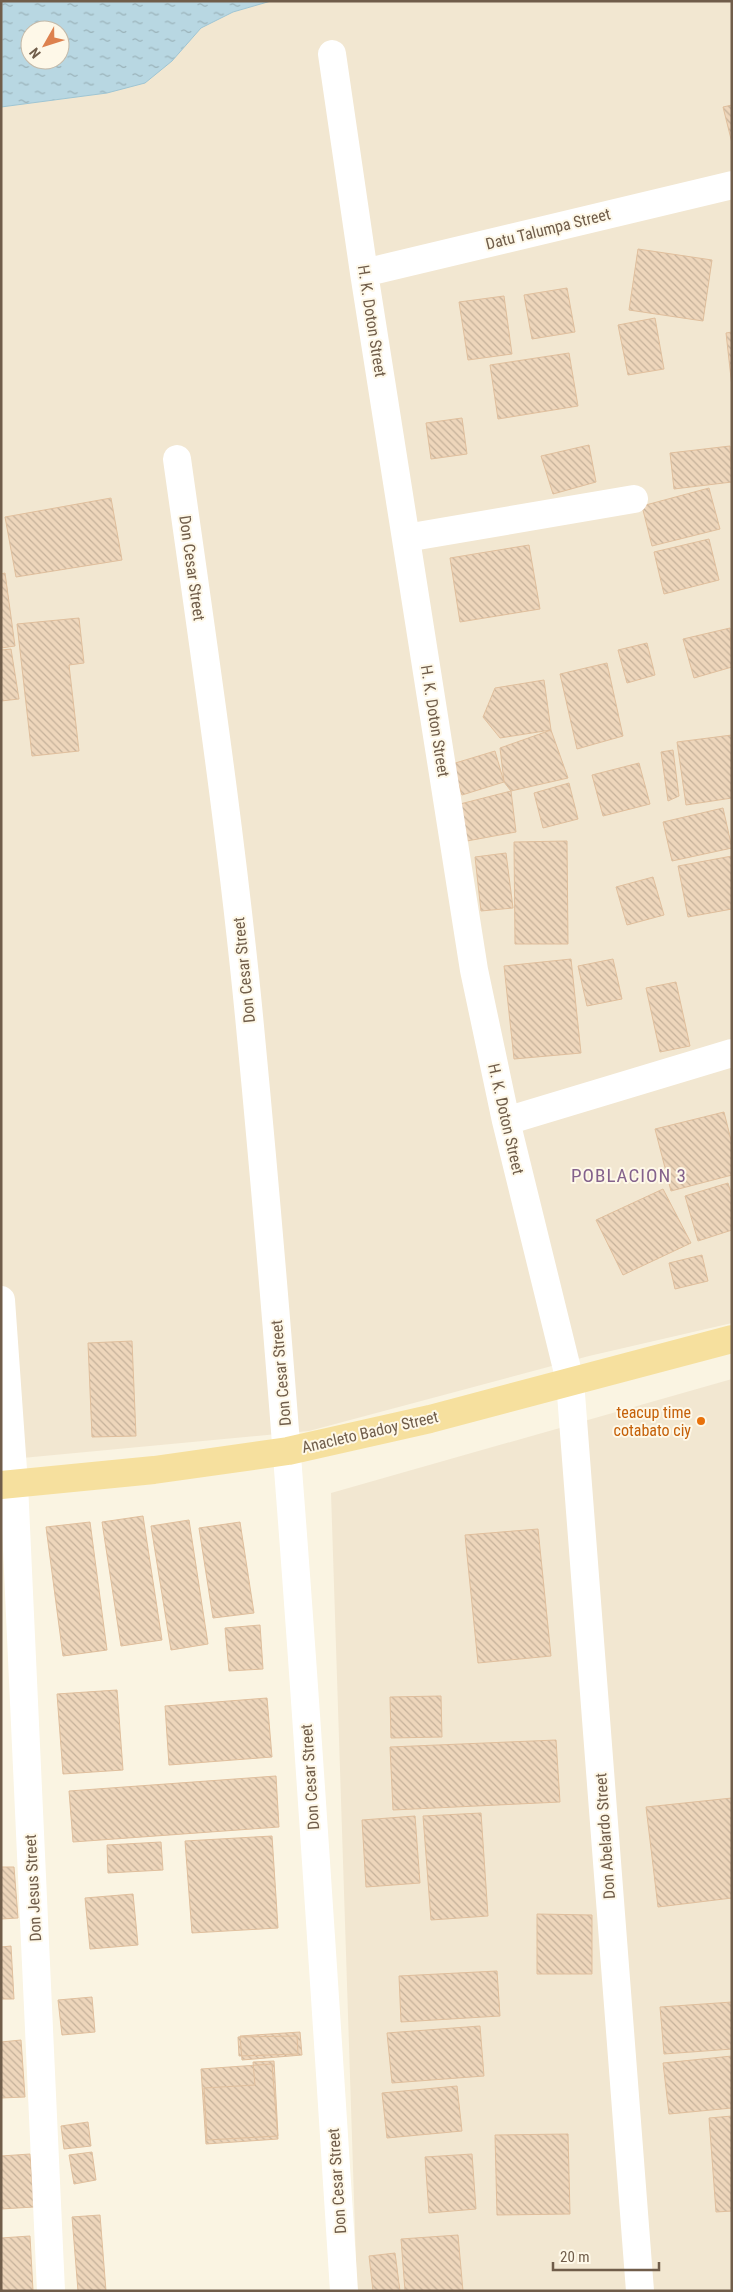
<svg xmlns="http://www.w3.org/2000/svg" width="733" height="2292" viewBox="0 0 733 2292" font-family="'Roboto Condensed',sans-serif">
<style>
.residential{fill:#f2e7d1}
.water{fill:url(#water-ripples);stroke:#9fc5d3;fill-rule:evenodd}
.building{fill:url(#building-back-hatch);stroke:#e0bf9d}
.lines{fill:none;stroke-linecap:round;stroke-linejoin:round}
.minor{stroke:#fff;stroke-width:28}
.primary{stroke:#f6e09e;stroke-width:28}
.food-dot{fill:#e8710a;stroke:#fef8e8;stroke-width:2}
.labels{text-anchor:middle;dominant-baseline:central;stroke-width:4;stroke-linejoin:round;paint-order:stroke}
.street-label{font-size:16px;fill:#705d4a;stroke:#fef8e8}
.food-label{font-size:16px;fill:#c56008;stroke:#fef8e8;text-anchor:end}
.quarter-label{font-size:19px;letter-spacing:1px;fill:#84628c;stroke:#fef8e8}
</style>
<defs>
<pattern id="water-ripples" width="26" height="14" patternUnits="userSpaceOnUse" patternTransform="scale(1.25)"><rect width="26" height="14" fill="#b8d7e2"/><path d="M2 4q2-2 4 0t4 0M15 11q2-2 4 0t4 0" fill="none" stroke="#9ab2b9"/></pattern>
<pattern id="building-back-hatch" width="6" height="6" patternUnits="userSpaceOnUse" patternTransform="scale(1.25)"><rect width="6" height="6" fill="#eed6bb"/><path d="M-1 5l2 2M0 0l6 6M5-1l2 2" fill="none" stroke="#c5b19a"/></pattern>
</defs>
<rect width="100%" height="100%" fill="#faf4e2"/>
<path class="residential" d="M271 1H732V1323L589 1356 309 1431 1 1460V107L107 93 172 61 201 28 233 12Z
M732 1379V2291H357L331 1493Z"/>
<path class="water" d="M1 1H271L233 12 201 28 172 61 145 83 107 93 1 107ZM30 30H60V60H30Z"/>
<path class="building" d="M732 105V143L723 107Z
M638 249 712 260 703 321 629 310Z
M567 288 575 332 532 339 524 295Z
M504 296 512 354 468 360 459 302Z
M655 318 664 369 628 375 618 325Z
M732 332V387L726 333Z
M569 353 578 406 498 419 490 365Z
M462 418 467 454 431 459 426 423Z
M589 445 596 482 553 494 541 456Z
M730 446 732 482 674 489 670 453Z
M709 488 720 529 652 546 642 506Z
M111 498 122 560 16 577 5 517Z
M709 539 719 580 664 594 654 552Z
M529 545 540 609 460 622 450 558Z
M5 573 15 646 1 648V574Z
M79 618 84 663 69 665 79 751 32 756 17 624Z
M730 628 732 667 694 678 683 639Z
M647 643 655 675 627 683 618 650Z
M11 649 19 699 1 701V650Z
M607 663 623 736 577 749 560 674Z
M544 680 551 730 500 738 483 717 495 688Z
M551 730 568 778 511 791 504 782 500 748Z
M732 735V798L686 805 677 742Z
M673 750 679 796 668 801 661 752Z
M495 751 504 782 462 795 452 764Z
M639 763 650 804 603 816 592 775Z
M569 783 578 819 543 828 534 793Z
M511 791 516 832 467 841 460 804Z
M723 808 732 848 672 861 663 822Z
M567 841 568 944H515L514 842Z
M506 853 513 908 481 911 475 857Z
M732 856V909L688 917 678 866Z
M653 877 664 915 627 925 616 887Z
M571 959 581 1053 514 1059 504 966Z
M613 959 622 999 587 1006 578 966Z
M676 982 690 1046 660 1052 646 988Z
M724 1112 732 1144V1175L671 1191 655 1129Z
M728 1183 732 1196V1230L698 1241 685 1196Z
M663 1189 691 1243 623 1275 596 1220Z
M702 1255 708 1281 675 1289 669 1263Z
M132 1341 136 1436 92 1437 88 1343Z
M143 1516 162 1640 121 1646 102 1522Z
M189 1520 208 1644 171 1650 151 1526Z
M90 1522 107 1650 63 1656 46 1527Z
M240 1522 254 1613 213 1618 199 1528Z
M538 1529 551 1656 478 1663 465 1535Z
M260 1625 263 1669 229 1671 225 1628Z
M117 1690 123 1770 63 1774 57 1694Z
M441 1696 442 1737 391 1738 390 1697Z
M267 1698 272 1757 169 1765 165 1706Z
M556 1740 560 1802 393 1810 390 1747Z
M276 1776 279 1827 73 1842 69 1791Z
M732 1798V1898L658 1907 646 1807Z
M481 1813 488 1916 431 1920 423 1816Z
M415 1816 420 1883 366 1887 362 1820Z
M272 1836 278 1928 192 1933 185 1841Z
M161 1842 163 1870 108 1873 107 1845Z
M1 1867H14L18 1918 1 1919Z
M133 1894 138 1945 90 1949 85 1898Z
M537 1914 592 1915V1974H537Z
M11 1946 14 1999H1V1947Z
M497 1971 500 2016 401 2022 399 1976Z
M92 1997 95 2032 62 2035 58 2000Z
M732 2002V2049L664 2054 660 2007Z
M480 2026 484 2076 392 2083 387 2033Z
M300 2032 302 2055 242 2060 240 2036Z
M297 2036 298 2054 239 2056 238 2037Z
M21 2040 25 2097 1 2098V2042Z
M732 2056V2108L669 2114 663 2063Z
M274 2061 278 2136 207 2140 204 2088 255 2085 253 2062Z
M272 2064 278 2139 206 2144 201 2069Z
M457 2086 462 2131 387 2138 382 2093Z
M732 2116V2211L716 2212 709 2118Z
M88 2122 91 2146 64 2149 61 2126Z
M568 2134 570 2214 497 2215 495 2135Z
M92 2152 96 2180 74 2184 69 2155Z
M30 2154 34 2207 1 2209V2156Z
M472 2154 476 2209 429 2213 425 2157Z
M100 2215 106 2291H78L72 2217Z
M458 2235 463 2291H405L401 2239Z
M30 2236 33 2291H1V2238Z
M395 2253 400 2291H373L369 2256Z"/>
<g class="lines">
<path class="minor" d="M332 54 364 273 474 970 506 1121 570 1381 640 2291
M364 273 732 185
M177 459C204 651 233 844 251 1037 291 1454 317 1872 344 2291
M406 538 634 499
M506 1121 732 1053
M1 1300 14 1484 51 2291"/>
<path class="primary" d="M1 1485 154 1470 288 1451 430 1419 732 1339"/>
</g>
<circle class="food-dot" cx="701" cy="1421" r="5"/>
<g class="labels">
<g class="street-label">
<text transform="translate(548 229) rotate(-14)">Datu Talumpa Street</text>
<text transform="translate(372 321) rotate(81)">H. K. Doton Street</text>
<text transform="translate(192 568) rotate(82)">Don Cesar Street</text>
<text transform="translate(435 721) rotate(81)">H. K. Doton Street</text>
<text transform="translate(244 970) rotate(-96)">Don Cesar Street</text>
<text transform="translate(506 1119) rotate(77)">H. K. Doton Street</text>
<text transform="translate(281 1373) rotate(-95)">Don Cesar Street</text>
<text transform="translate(370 1432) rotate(-13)">Anacleto Badoy Street</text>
<text transform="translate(310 1777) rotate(-94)">Don Cesar Street</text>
<text transform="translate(605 1836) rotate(-94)">Don Abelardo Street</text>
<text transform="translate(33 1888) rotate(-93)">Don Jesus Street</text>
<text transform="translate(337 2181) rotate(-94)">Don Cesar Street</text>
</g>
<g class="food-label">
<text x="691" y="1412">teacup time<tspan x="691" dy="18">cotabato ciy</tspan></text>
</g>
<g class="quarter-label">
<text x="629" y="1175">POBLACION 3</text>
</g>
</g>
<rect width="733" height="2292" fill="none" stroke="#705d4a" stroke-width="5"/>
<g transform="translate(45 45) rotate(231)"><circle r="24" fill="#fef8e8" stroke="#c5baa9"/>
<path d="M0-4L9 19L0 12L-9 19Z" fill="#dd814e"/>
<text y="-8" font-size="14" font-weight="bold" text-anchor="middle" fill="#705d4a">N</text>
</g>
<path d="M553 2262v8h106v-8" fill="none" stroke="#705d4a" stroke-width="2.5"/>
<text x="560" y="2262" font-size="15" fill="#705d4a" stroke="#fef8e8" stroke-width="4" paint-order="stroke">20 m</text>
</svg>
